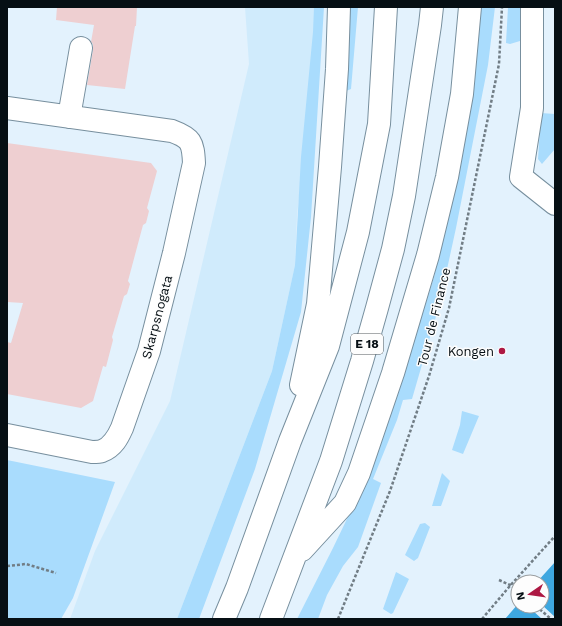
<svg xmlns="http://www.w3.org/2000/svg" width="562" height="626" viewBox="0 0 562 626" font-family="'Work Sans',sans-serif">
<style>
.built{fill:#d0ebfc}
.green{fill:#a9dcfd}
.water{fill:#3ea7e0}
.pier{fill:#e3f2fd}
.building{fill:#eecfd1}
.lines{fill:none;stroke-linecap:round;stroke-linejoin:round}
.minor-casing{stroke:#778f9e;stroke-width:24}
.highway-casing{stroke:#778f9e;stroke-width:24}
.path{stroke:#717d85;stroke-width:2.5;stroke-dasharray:3 2;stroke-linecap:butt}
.minor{stroke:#fff;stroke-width:22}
.highway{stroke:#fff;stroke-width:22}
.poi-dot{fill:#ad1843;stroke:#fdfdfd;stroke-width:1.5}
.labels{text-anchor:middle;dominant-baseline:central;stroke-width:3;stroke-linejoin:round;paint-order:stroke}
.shield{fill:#fdfdfd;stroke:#50565a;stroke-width:1}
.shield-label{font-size:12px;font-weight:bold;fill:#060f14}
.street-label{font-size:13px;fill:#060f14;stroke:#fdfdfd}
.poi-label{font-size:13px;fill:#060f14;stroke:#fdfdfd;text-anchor:end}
</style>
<rect width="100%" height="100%" fill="#e3f2fd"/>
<path class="built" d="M245 7H319L297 216 295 265 272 371 177 619H70L95 551 170 401 249 64Z"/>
<path class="green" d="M314 7H324L311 217 301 312 255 469 199 619H177L272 371 295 265 301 157 313 32Z
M347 7H358L351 89 346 91Z
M481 7H495L488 65 456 228 439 306 412 399 403 400 397 420 373 479 381 483 358 547 343 566 327 595 318 619H297L333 548 368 475 399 389 434 277 458 169Z
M508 7H520V41L510 44 506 43Z
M541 113 555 114V149L542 164 538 159Z
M462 411 479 416 463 454 452 450 460 425Z
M7 460 115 482 73 598 61 619H7Z
M442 473 450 481 441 506H432Z
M425 523 430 527 418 558 414 561 405 555 420 524Z
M396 572 409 579 393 613 391 614 383 609Z"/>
<path class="water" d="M555 562V619H505L518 604V606H542V582H537Z"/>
<path class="pier" d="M542 605 555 617V619H542L532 610 533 609 530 606Z"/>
<path class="building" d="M57 7H137L136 26H135L125 89 87 85 93 50V44L91 42 94 25 56 20Z
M7 143 151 163 157 171 147 208 149 211 146 223 143 225 128 281 130 284 127 294 124 296 112 337 113 340 106 367 103 366 93 401 81 408 7 394V342L11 343 23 303 7 302Z"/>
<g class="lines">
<g class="minor-casing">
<path id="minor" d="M532 7V108L521 177 555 204
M7 108 172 131C191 138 193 142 194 163L174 253 149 351 122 428C118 437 113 447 102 451 99 452 95 452 92 452L7 435
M69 117 81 48"/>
</g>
<g class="highway-casing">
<path id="highway" d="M301 385 318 304 330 167 337 69 339 7
M302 550 345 503 359 473 393 373 428 255 447 177 462 94 470 7
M224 619 237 588 290 441 328 346 358 232 379 124 386 7
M271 619 331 461 362 361 377 308 393 249 404 196 430 25 432 7"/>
</g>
<path class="path" d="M7 566 26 564 56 573
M499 580 510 585 518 591
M536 606 551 619
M338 619 390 491 429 376 449 308 499 64 502 7
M482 619 509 587 555 536"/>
<use href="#minor" class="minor"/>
<use href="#highway" class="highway"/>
</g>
<circle class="poi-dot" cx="502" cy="351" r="4"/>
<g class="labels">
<rect class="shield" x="351" y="334" width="32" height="20" rx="3"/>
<g class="shield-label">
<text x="367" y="344">E 18</text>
</g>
<g class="street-label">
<text transform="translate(157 317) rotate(-75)">Skarpsnogata</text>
<text transform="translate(434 317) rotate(-76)">Tour de Finance</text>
</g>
<g class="poi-label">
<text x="494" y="351">Kongen</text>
</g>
</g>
<rect width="562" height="626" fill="none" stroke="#060f14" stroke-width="16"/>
<g transform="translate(530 594) rotate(257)"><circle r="19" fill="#fdfdfd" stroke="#9a9ea0"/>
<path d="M0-3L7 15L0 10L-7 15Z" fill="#ad1843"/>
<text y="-6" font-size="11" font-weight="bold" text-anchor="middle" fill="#060f14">N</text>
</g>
</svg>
